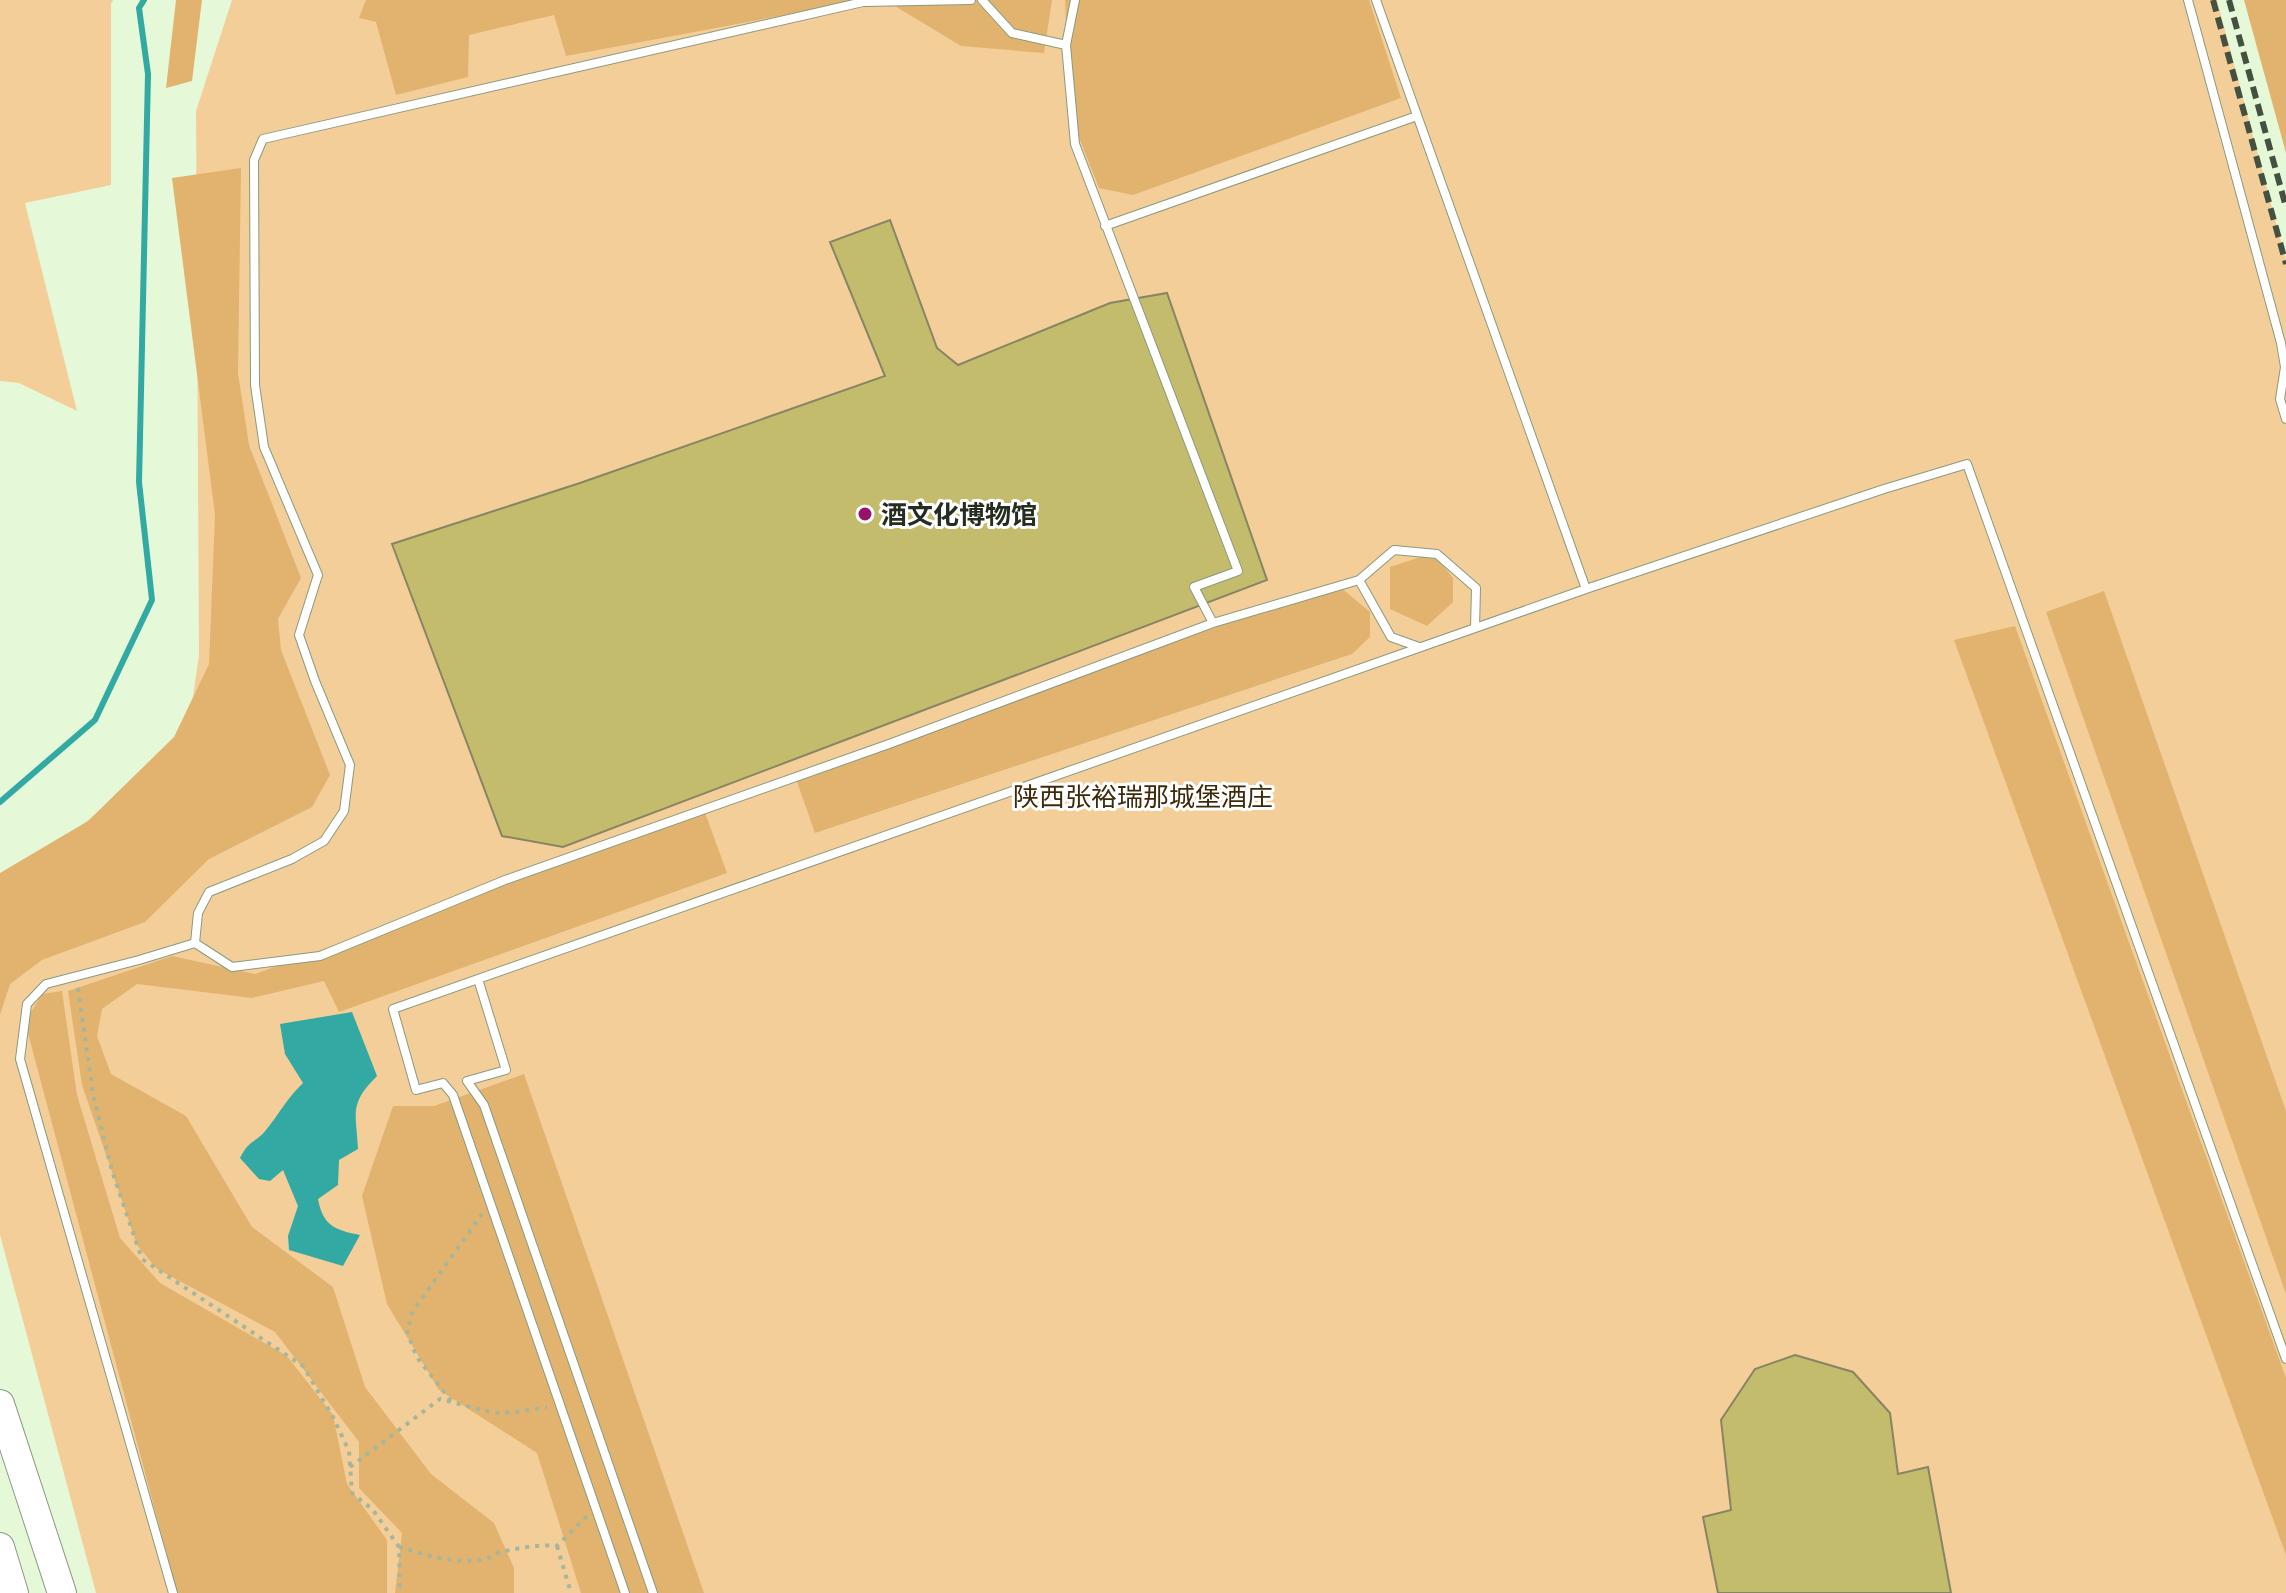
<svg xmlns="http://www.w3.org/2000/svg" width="2286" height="1593" viewBox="0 0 2286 1593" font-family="'Archivo Narrow','Noto Sans SC',sans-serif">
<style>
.green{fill:#f4ce98}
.forest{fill:#e2b36f}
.water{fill:#33a9a4}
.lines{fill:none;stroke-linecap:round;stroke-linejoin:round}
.stream{stroke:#33a9a4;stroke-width:6}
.building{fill:#c3bc6d;stroke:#878564;stroke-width:2}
.lane-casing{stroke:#899b7e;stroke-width:10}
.highway-casing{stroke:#899b7e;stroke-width:30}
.path{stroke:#a6b69c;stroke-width:4;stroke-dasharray:4 6;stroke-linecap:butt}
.lane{stroke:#fff;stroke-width:8}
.highway{stroke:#fff;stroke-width:28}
.rail{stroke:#465040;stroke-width:6;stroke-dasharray:12 6;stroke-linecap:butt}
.poi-dot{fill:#981267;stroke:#fff;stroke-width:3}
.labels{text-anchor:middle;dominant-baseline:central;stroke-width:6;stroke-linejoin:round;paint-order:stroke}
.poi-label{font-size:26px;font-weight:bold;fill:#252c20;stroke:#fff;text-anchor:start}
.park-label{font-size:26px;fill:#3d2a0b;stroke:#fff}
</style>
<rect width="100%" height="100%" fill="#e5f9d9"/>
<path class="green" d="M0 0H113L111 4V185L25 203 77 411 19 383 0 381Z
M232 0H2217L2286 260V1593H96L0 1235V899L188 732 199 655 196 111Z"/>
<path class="forest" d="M176 0H202L192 81 166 88Z
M366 0H865L566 56 554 15 469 35 468 77 396 95 376 22 359 18Z
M885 0H1052L1044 53 961 46Z
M1065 0H1369L1401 98 1133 195 1099 188 1070 115Z
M2244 0H2286V153Z
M241 168 238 373 249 445 301 578 278 619 281 650 330 775 312 807 209 859 145 922 42 960 10 984 0 1015V873L88 821 174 737 209 664 215 515 172 178Z
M1433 553 1453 578V602L1427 626 1390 609V567Z
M1339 586 1370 612V637L1352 654 815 833 796 779 1292 600Z
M2104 591 2286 1111V1294L2046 612Z
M2015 626 2286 1378V1555L1954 640Z
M704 810 727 873 339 1012 324 981 252 998 137 984 102 1009 97 1036 111 1074 186 1116 252 1227 333 1287 365 1387 431 1474 494 1523 514 1568V1593H395L402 1533 359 1488V1442L275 1332 157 1269 137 1245 82 1085 68 991 172 956 255 974Z
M62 991 77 1095 120 1238 160 1283 287 1356 333 1415 347 1484 387 1540V1593H177L25 1022 42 994Z
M524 1074 704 1593H581L537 1453 439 1390 387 1304 362 1196 393 1106H434Z"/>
<path class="water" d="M352 1012 377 1076C349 1104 356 1112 358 1149L339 1160 338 1185 318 1199C323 1226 335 1230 360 1235L343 1266 289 1250 288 1236 298 1206 283 1170 270 1181 259 1179 240 1158C249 1139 256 1143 266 1130 279 1114 288 1097 303 1083L285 1054 280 1024Z"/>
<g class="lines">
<path class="stream" d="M0 802 95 720 152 600 139 482 148 74 139 8 144 0"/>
</g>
<path class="building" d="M890 220 937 348 958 365 1110 303 1167 293 1267 580 563 847 502 836 392 544 580 483 885 376 830 242Z
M1795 1355 1853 1372 1890 1413 1898 1474 1928 1467 1951 1593H1718L1703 1517 1731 1510 1721 1420 1755 1369Z"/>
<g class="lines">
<g class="lane-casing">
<path id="lane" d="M982 0 1012 33 1066 45
M1376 0 1586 589 1884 489 1967 464 2286 1359
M2188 0 2281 343 2285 367 2280 399 2286 419
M1105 226 1417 116
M1359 580 1391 637 1419 647
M1213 623 1359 580 1394 550 1437 554 1476 588 1475 628
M195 943 198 913 209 892 292 859 324 841 344 811 350 765 315 681 299 635 318 575 264 447 255 385 254 160 263 139 863 2 971 0
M478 979 506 1070 467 1081 484 1105 653 1593
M173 1593 20 1059 27 1004 46 984 139 960 195 943 232 967 320 956 505 880 889 744 1213 623 1194 587 1238 571 1075 144 1066 45 1075 0
M625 1593 453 1095 443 1083 416 1090 393 1009 1586 589"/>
</g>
<g class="highway-casing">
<path id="highway" d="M0 1404 62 1593
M0 1547 14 1593"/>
</g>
<path class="path" d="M78 988 93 1094 112 1171 142 1259 303 1366 333 1417 349 1451 352 1493 373 1510 399 1547 400 1593
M451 1401 416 1356 407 1331 413 1311 482 1214
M350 1467 440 1399 494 1413 516 1412 547 1407
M557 1546 571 1593
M399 1547C426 1555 457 1565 485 1559 492 1558 494 1553 501 1552 518 1548 539 1544 557 1546L587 1516"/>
<use href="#lane" class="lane"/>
<use href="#highway" class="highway"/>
<path class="rail" d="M2213 0 2286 264
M2229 0 2286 207"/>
</g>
<circle class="poi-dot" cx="865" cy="514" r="8"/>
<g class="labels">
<g class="poi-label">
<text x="881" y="514">酒文化博物馆</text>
</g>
<g class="park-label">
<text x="1143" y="796">陕西张裕瑞那城堡酒庄</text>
</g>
</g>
</svg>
